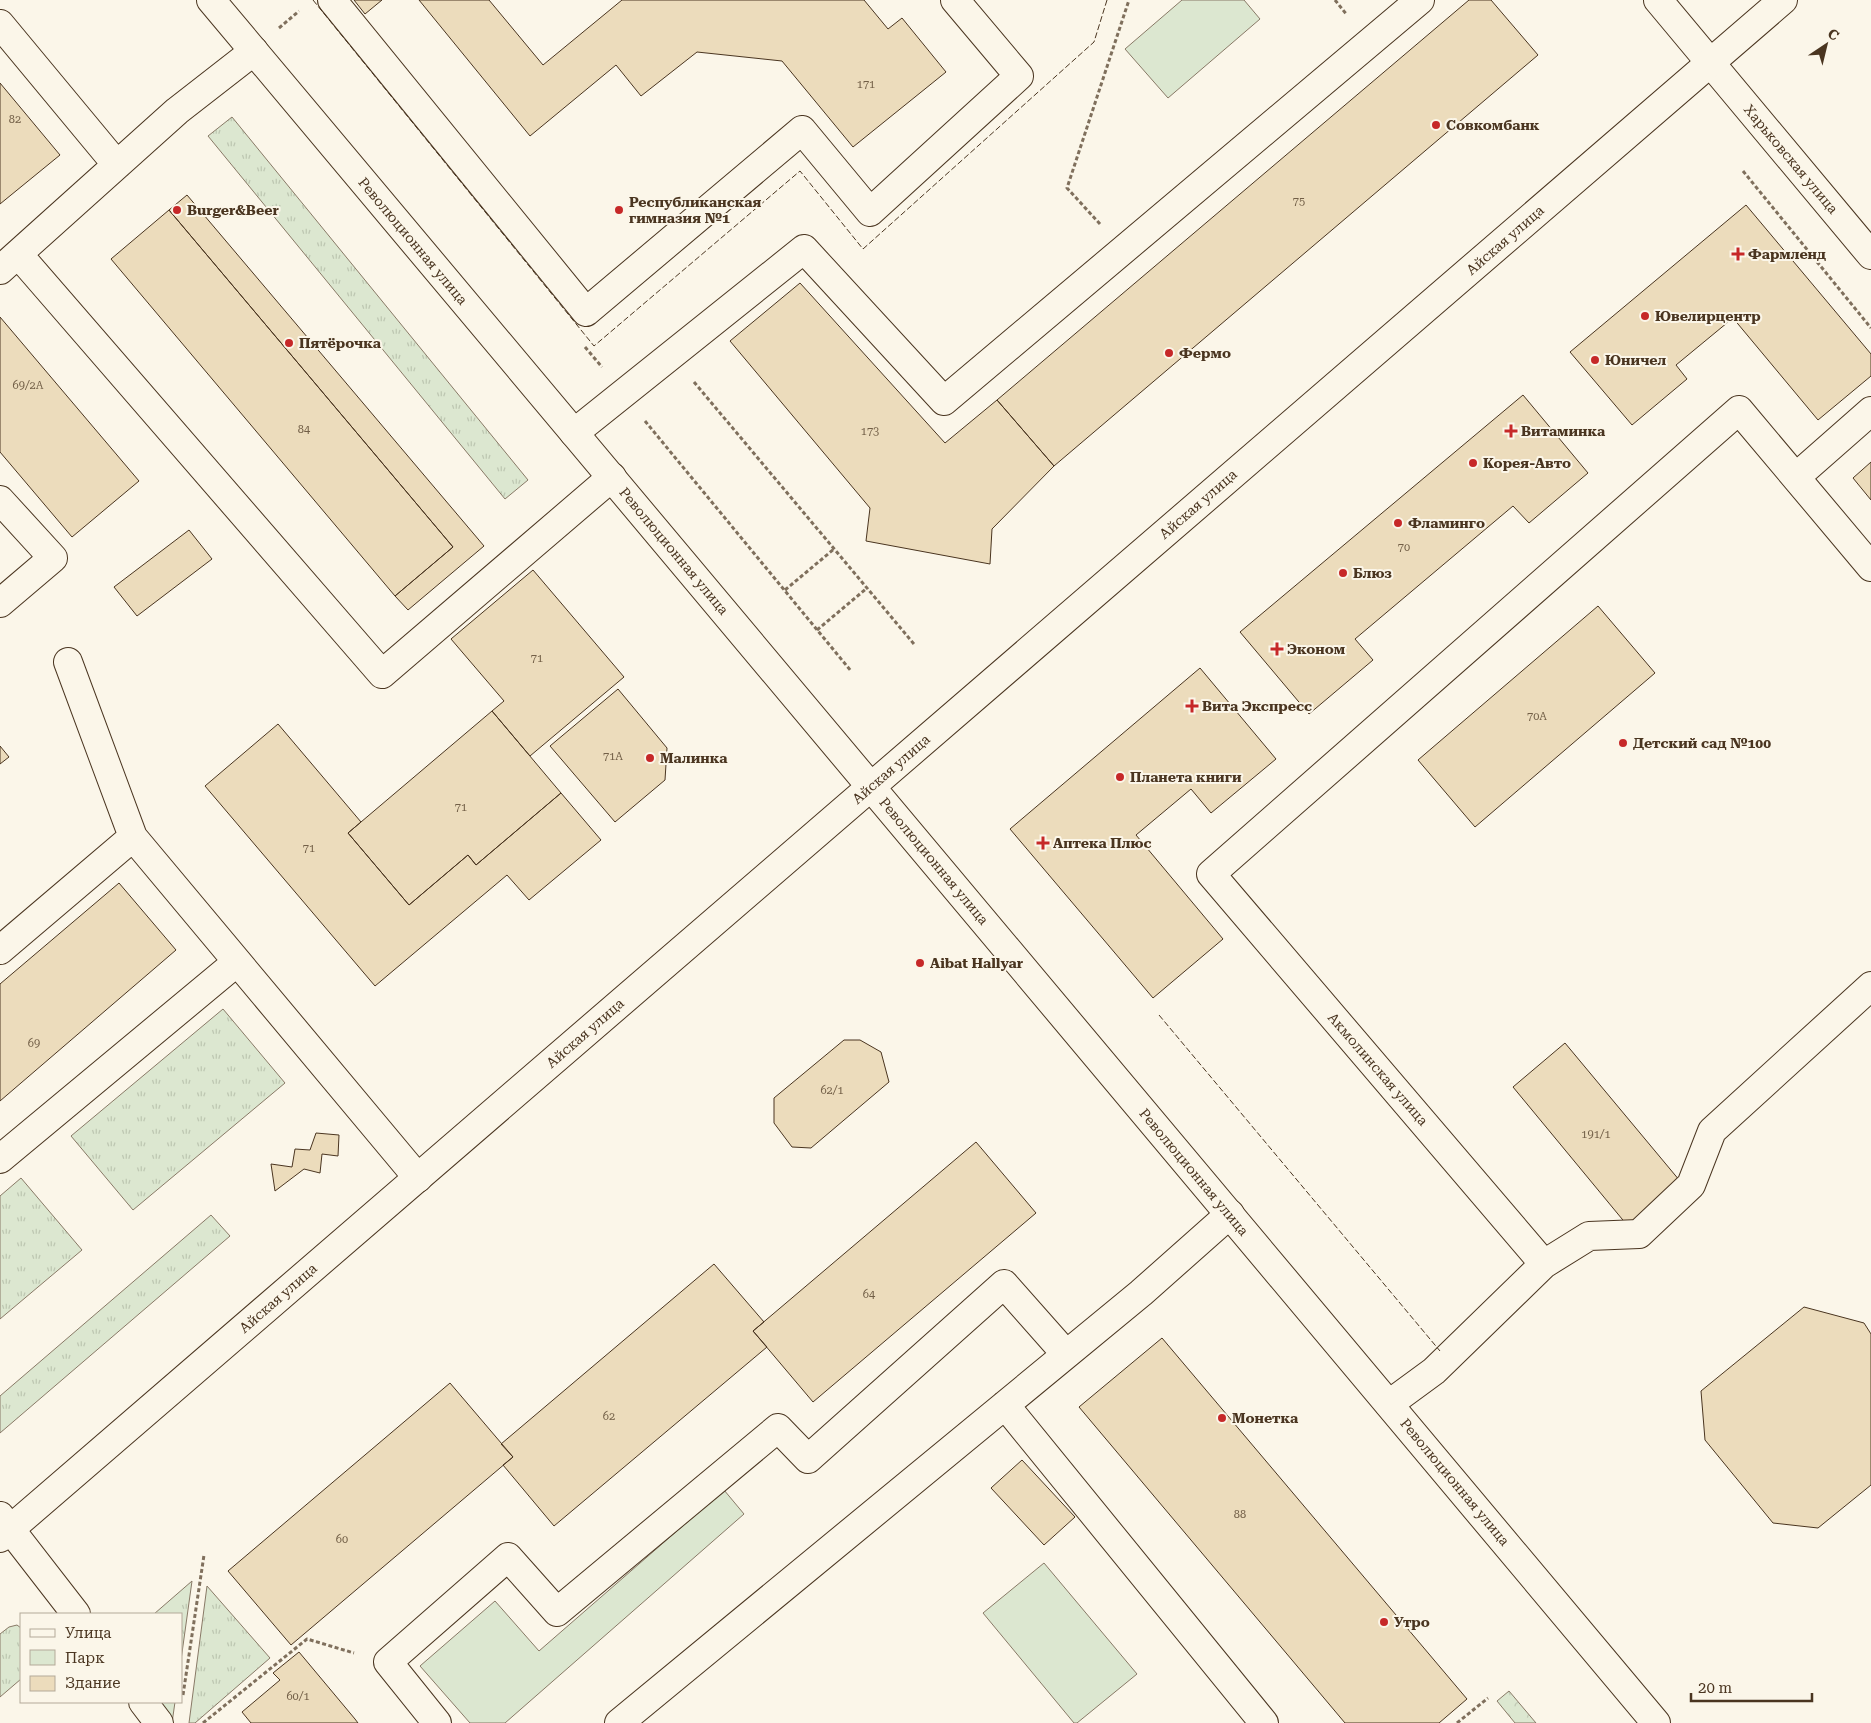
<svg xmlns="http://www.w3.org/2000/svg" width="1871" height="1723" viewBox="0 0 1871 1723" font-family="'Roboto Serif',serif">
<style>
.grass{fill:url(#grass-tufts);stroke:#887966}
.forest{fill:url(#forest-crowns);stroke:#887966}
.park{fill:#dce7d0;stroke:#887966}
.building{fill:#ecdcbc;stroke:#4a3520}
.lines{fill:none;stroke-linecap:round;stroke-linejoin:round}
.minor-casing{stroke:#4a3520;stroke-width:30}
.major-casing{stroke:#4a3520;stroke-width:30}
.path{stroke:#7f6f5c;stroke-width:3;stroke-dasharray:4 2.5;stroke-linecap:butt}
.minor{stroke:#fbf6e9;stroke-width:28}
.major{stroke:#fbf6e9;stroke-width:28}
.fence{stroke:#4a3520;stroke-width:1;stroke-dasharray:6 2.5;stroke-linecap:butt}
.poi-dot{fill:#c62828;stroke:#fbf6e9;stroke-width:2}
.labels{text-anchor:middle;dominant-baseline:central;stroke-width:4;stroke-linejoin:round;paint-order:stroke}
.number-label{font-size:11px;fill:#725f47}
.poi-label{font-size:14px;font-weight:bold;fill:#4a3520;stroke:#fbf6e9;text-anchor:start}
.street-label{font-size:14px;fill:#4a3520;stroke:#fbf6e9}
</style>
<defs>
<pattern id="grass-tufts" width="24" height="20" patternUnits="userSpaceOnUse" patternTransform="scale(1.25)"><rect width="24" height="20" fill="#dce7d0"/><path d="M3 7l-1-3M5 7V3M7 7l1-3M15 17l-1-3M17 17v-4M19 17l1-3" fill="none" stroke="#bec7b2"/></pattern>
<pattern id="forest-crowns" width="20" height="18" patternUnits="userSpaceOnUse" patternTransform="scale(1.25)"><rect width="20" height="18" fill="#dce7d0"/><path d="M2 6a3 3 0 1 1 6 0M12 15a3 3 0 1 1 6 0" fill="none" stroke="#bec7b2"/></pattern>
</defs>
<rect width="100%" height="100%" fill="#fbf6e9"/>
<path class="grass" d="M232 117 528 480 505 499 208 136Z
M223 1009 285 1083 133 1210 71 1136Z
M21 1178 82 1250 0 1319V1196Z
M211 1215 230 1236 0 1433V1396Z
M192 1581 181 1660V1614H154Z
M207 1586 270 1658 195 1723H189Z
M17 1625 21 1628V1679L0 1697V1634L9 1627Z
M156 1702H175L172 1723Z"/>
<path class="forest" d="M1509 1691 1536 1723H1515L1497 1701Z"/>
<path class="park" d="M1182 0H1244L1260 19 1168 98 1125 49Z
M724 1490 744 1514 505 1723H470L420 1666 495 1601 539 1651Z
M1044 1563 1137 1674 1077 1723H1074L983 1613Z"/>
<path class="building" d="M354 0H382L365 14Z
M419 0H489L543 65 622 0H864L888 29 902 18 946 72 853 147 782 61 697 52 641 96 616 65 530 136Z
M1469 0H1491L1538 55 1054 466 997 400Z
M0 83 60 155 0 204Z
M187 195 484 546 408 610 395 596 453 547 169 210Z
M1746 205 1871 354V376L1818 420 1733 318 1676 365 1687 379 1632 425 1570 352Z
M169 210 453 547 395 596 111 259Z
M800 283 945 443 997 400 1054 466 992 529 990 564 866 541 870 508 730 341Z
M0 317 139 481 72 537 0 452Z
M1523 395 1588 473 1529 523 1513 506 1355 639 1373 660 1309 714 1240 632Z
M1871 462V500L1853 478Z
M189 530 212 559 137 616 114 587Z
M533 570 624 677 530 756 492 711 504 701 451 639Z
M1598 606 1655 673 1475 827 1418 760Z
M1200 668 1276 759 1211 813 1191 789 1136 835 1223 939 1153 998 1010 829Z
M618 689 667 748 665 780 615 822 550 746Z
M492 711 561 793 476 865 468 855 409 905 348 833Z
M278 724 361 822 348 833 409 905 468 855 476 865 561 793 601 840 529 900 507 875 375 986 205 786Z
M0 746 9 757 0 764Z
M119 883 176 950 0 1101V984Z
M844 1040H860L881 1052 889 1082 811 1148 792 1147 774 1123V1098Z
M1565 1043 1680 1181 1627 1225 1513 1087Z
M316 1133 339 1135 338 1156 322 1154 320 1173 304 1169 275 1191 271 1164 292 1167 295 1149 310 1150Z
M976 1142 1036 1213 813 1402 753 1331Z
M714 1264 764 1322 753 1331 767 1347 554 1526 503 1465 513 1457 501 1444Z
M1804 1307 1864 1323 1871 1334V1485L1818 1528 1773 1523 1705 1440 1701 1391Z
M1162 1338 1467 1699 1439 1723H1345L1079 1407Z
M450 1383 513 1457 291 1645 228 1571Z
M1022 1460 1075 1517 1044 1545 991 1488Z
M299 1652 355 1719 358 1723H251L242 1712 280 1680 273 1673Z"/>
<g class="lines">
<g class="minor-casing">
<path id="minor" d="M332 0 586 312 802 130 870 212 1019 76 955 0
M1658 0 1871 255
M0 24 117 165
M18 254 382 674 612 477
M0 270 177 111 254 51
M574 433 804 249 944 401 1420 0
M1796 477 1871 411
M0 500 53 558 0 603
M68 662 133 837
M0 950 133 837 418 1178
M0 1159 237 962
M1544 1264 1211 874 1739 410 1871 567
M1389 1404 1434 1371 1544 1264 1589 1236 1639 1234 1691 1185 1712 1131 1871 986
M1005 1405 1264 1723
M0 1516 76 1614
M143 1702 159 1723
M437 1723 388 1662 508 1557 557 1612 778 1428 808 1459 1004 1284 1065 1353
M619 1723 1141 1293 1230 1214"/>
</g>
<g class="major-casing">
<path id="major" d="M211 0 1656 1723
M0 1538 1783 0"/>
</g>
<path class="path" d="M1335 0 1347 15
M279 28 299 11
M1743 171 1871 328
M1100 224 1067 188 1129 0
M585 347 602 367
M694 382 914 644
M645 421 851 671
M785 590 834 549
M817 630 867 588
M183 1695 204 1555
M203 1723 307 1639 354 1653
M1457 1723 1488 1698"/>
<use href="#minor" class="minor"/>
<use href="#major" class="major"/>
<path class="fence" d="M313 0 594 346 800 171 863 249 1094 42 1107 0
M1159 1015 1440 1351"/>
</g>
<g class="poi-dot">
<circle cx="1436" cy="125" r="5"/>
<circle cx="177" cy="210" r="5"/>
<circle cx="619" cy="210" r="5"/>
<path d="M1735.5 246.5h5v5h5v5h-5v5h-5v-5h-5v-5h5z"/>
<circle cx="1645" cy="316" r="5"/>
<circle cx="289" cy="343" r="5"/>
<circle cx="1169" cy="353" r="5"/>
<circle cx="1595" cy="360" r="5"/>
<path d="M1508.5 423.5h5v5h5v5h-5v5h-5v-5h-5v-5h5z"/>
<circle cx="1473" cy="463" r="5"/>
<circle cx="1398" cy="523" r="5"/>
<circle cx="1343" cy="573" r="5"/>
<path d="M1274.5 641.5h5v5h5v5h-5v5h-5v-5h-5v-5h5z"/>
<path d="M1189.5 698.5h5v5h5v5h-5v5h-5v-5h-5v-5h5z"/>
<circle cx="1623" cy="743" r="5"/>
<circle cx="650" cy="758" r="5"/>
<circle cx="1120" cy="777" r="5"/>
<path d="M1040.5 835.5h5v5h5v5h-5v5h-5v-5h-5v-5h5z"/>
<circle cx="920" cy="963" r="5"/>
<circle cx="1222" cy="1418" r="5"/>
<circle cx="1384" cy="1622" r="5"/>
</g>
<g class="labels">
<g class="number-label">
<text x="866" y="84">171</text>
<text x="15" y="119">82</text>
<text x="1299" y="201">75</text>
<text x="28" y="385">69/2А</text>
<text x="304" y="429">84</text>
<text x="870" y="431">173</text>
<text x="1404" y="547">70</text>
<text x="537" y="658">71</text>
<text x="1537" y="716">70А</text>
<text x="613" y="756">71А</text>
<text x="461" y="807">71</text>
<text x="309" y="848">71</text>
<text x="34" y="1043">69</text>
<text x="832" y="1090">62/1</text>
<text x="1596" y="1134">191/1</text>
<text x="869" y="1294">64</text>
<text x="609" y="1416">62</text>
<text x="1240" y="1514">88</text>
<text x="342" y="1539">60</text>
<text x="298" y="1696">60/1</text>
</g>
<g class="poi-label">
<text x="1446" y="125">Совкомбанк</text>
<text x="629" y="202">Республиканская<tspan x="629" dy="16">гимназия №1</tspan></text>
<text x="187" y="210">Burger&amp;Beer</text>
<text x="1748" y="254">Фармленд</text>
<text x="1655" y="316">Ювелирцентр</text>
<text x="299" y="343">Пятёрочка</text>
<text x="1179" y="353">Фермо</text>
<text x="1605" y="360">Юничел</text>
<text x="1521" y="431">Витаминка</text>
<text x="1483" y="463">Корея-Авто</text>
<text x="1408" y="523">Фламинго</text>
<text x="1353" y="573">Блюз</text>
<text x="1287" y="649">Эконом</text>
<text x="1202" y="706">Вита Экспресс</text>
<text x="1633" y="743">Детский сад №100</text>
<text x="660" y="758">Малинка</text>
<text x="1130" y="777">Планета книги</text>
<text x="1053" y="843">Аптека Плюс</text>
<text x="930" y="963">Aibat Hallyar</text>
<text x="1232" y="1418">Монетка</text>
<text x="1394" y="1622">Утро</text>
</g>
<g class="street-label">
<text transform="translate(1791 159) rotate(50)">Харьковская улица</text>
<text transform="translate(1505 240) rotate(-41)">Айская улица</text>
<text transform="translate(413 241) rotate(50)">Революционная улица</text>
<text transform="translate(1198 504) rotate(-41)">Айская улица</text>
<text transform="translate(674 551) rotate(50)">Революционная улица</text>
<text transform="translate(891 769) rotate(-41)">Айская улица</text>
<text transform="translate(934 861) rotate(50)">Революционная улица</text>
<text transform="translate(585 1033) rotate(-41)">Айская улица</text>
<text transform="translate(1378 1069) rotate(49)">Акмолинская улица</text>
<text transform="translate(1194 1172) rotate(50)">Революционная улица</text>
<text transform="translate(278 1298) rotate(-41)">Айская улица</text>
<text transform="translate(1455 1482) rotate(50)">Революционная улица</text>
</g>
</g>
<rect x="20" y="1613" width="162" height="90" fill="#fbf6e9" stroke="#b4a999"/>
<rect x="30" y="1629" width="25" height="8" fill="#fbf6e9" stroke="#b4a999"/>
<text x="65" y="1638" font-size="15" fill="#4a3520">Улица</text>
<rect x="30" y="1650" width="25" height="15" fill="#dce7d0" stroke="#b4a999"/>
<text x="65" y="1663" font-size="15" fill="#4a3520">Парк</text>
<rect x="30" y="1676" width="25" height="15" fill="#ecdcbc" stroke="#b4a999"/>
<text x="65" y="1688" font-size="15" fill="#4a3520">Здание</text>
<g transform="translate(1826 45) rotate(35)" stroke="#fbf6e9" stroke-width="4" paint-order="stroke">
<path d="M0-4L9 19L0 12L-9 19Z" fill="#4a3520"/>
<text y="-8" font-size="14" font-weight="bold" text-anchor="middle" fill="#4a3520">С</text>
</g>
<path d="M1691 1693v8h121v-8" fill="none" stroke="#4a3520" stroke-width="2.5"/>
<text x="1698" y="1693" font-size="15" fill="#4a3520" stroke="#fbf6e9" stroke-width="4" paint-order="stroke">20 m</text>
</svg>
